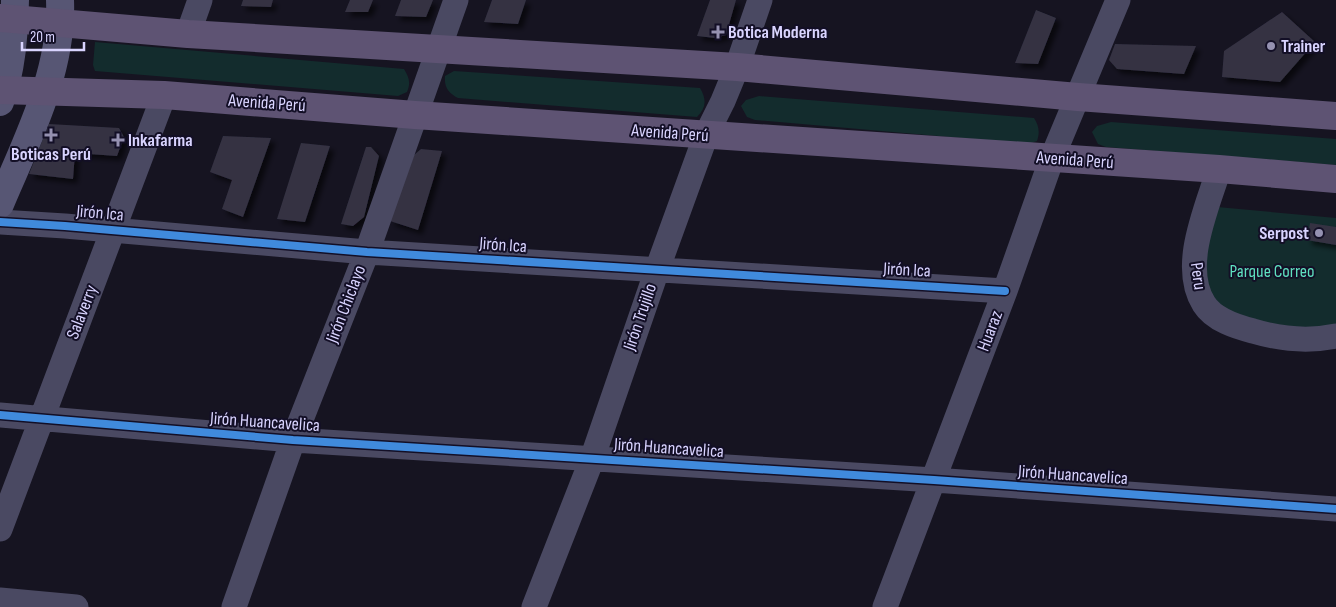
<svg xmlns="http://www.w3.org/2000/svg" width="1336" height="607" viewBox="0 0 1336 607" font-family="'Sofia Sans Condensed',sans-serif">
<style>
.green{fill:#132c2d}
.building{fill:#343243;filter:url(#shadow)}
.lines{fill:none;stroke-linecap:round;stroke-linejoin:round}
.minor{stroke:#4a4962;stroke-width:25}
.secondary{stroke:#575674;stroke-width:28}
.primary{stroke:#5e5373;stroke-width:28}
.cycleway-casing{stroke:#130f26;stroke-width:11}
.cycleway{stroke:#408adc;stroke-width:8}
.poi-dot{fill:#9591b1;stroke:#130f26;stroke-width:2}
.labels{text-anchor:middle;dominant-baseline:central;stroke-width:4;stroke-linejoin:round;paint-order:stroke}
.poi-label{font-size:18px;font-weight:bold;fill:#d9d4ff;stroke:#130f26;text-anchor:start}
.street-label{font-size:18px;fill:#d9d4ff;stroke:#130f26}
.park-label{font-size:18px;fill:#5fe0c0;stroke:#130f26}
</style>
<defs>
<filter id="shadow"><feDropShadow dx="4.5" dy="4.5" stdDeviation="2.5" flood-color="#0009"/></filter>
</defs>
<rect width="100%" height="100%" fill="#161421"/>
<path class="green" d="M95 42 404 69C409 77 411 83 407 92L398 96 95 71 93 65Z
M454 71 700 88C707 100 706 108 697 117L458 98C449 93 444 88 445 76Z
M759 96 1034 118C1039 126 1040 132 1037 141L1028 144 755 120 747 117 741 106 746 100Z
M1111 122 1336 139V165L1106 147 1098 144 1092 132 1097 126Z
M1217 207 1336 218V332L1304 337 1222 313 1207 290 1202 252Z"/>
<path class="building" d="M243 0H273L271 7 241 6Z
M350 0H373L368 12H345Z
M401 0H433L426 17 395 16Z
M492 0H526L518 24 484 22Z
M710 0H736L726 35 715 38 697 36Z
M1036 10 1056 18 1038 64 1015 63Z
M1282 12 1315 42 1280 82 1222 77 1224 51Z
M1115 44 1196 46 1184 74 1117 69 1109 60Z
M49 124 119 128 124 137 117 156 75 153 73 179 29 174Z
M223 136 271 138 243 217 222 209 232 180 210 172Z
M301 143 330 146 305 222 277 219Z
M366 147H371L379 156 364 217 353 226 341 224Z
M421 149 442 151 418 230 390 221 414 155Z
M1310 223 1336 227V245L1307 240Z"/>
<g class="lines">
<path class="minor" d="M188 34 200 0
M1219 169C1207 208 1180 266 1204 304 1214 320 1237 327 1253 331 1280 339 1308 342 1336 336
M0 222 65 226 367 252 1005 291
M0 415 293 440 934 480 1336 509
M0 529 164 95
M0 600 76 607
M234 607 293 440 367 252 456 0
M534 607 592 459 657 270 706 135 723 101 737 67 760 0
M885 607 1005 291 1052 158 1118 0"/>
<path class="secondary" d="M0 102C11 74 15 30 15 0
M0 204C27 140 63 71 60 0"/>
<path class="primary" d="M0 18 188 34 737 67 1078 97 1336 116
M0 90 164 95 415 115 1219 169 1336 179"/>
<g class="cycleway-casing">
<path id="cycleway" d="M0 222 65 226 367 252 1005 291
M0 415 293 440 934 480 1336 509"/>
</g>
<use href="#cycleway" class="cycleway"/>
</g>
<g class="poi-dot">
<path d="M715.5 24.5h5v5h5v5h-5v5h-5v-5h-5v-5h5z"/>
<circle cx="1271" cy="46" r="5"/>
<path d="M48.5 127.5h5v5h5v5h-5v5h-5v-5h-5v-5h5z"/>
<path d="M115.5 132.5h5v5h5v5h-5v5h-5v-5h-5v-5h5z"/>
<circle cx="1319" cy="233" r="5"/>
</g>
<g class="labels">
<g class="poi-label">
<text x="728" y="32">Botica Moderna</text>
<text x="1281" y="46">Trainer</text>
<text x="128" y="140">Inkafarma</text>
<text x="51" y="154" text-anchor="middle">Boticas Perú</text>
<text x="1309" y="233" text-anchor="end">Serpost</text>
</g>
<g class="street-label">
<text transform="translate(267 103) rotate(4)">Avenida Perú</text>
<text transform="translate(670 133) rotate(4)">Avenida Perú</text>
<text transform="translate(1075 160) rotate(4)">Avenida Perú</text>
<text transform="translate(100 213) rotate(5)">Jirón Ica</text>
<text transform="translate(503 245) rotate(4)">Jirón Ica</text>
<text transform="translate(907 270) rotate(3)">Jirón Ica</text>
<text transform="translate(1198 276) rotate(82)">Peru</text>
<text transform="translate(346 304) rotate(-69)">Jirón Chiclayo</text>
<text transform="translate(82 312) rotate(-69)">Salaverry</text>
<text transform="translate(640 317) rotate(-71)">Jirón Trujillo</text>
<text transform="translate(990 331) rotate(-69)">Huaraz</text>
<text transform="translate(265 422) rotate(4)">Jirón Huancavelica</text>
<text transform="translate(669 448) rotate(4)">Jirón Huancavelica</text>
<text transform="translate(1073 475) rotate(4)">Jirón Huancavelica</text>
</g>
<g class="park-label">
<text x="1272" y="271">Parque Correo</text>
</g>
</g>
<path d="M22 42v8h62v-8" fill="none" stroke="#d9d4ff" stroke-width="2.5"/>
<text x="30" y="42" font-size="15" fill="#d9d4ff" stroke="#130f26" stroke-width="4" paint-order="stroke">20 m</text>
</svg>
